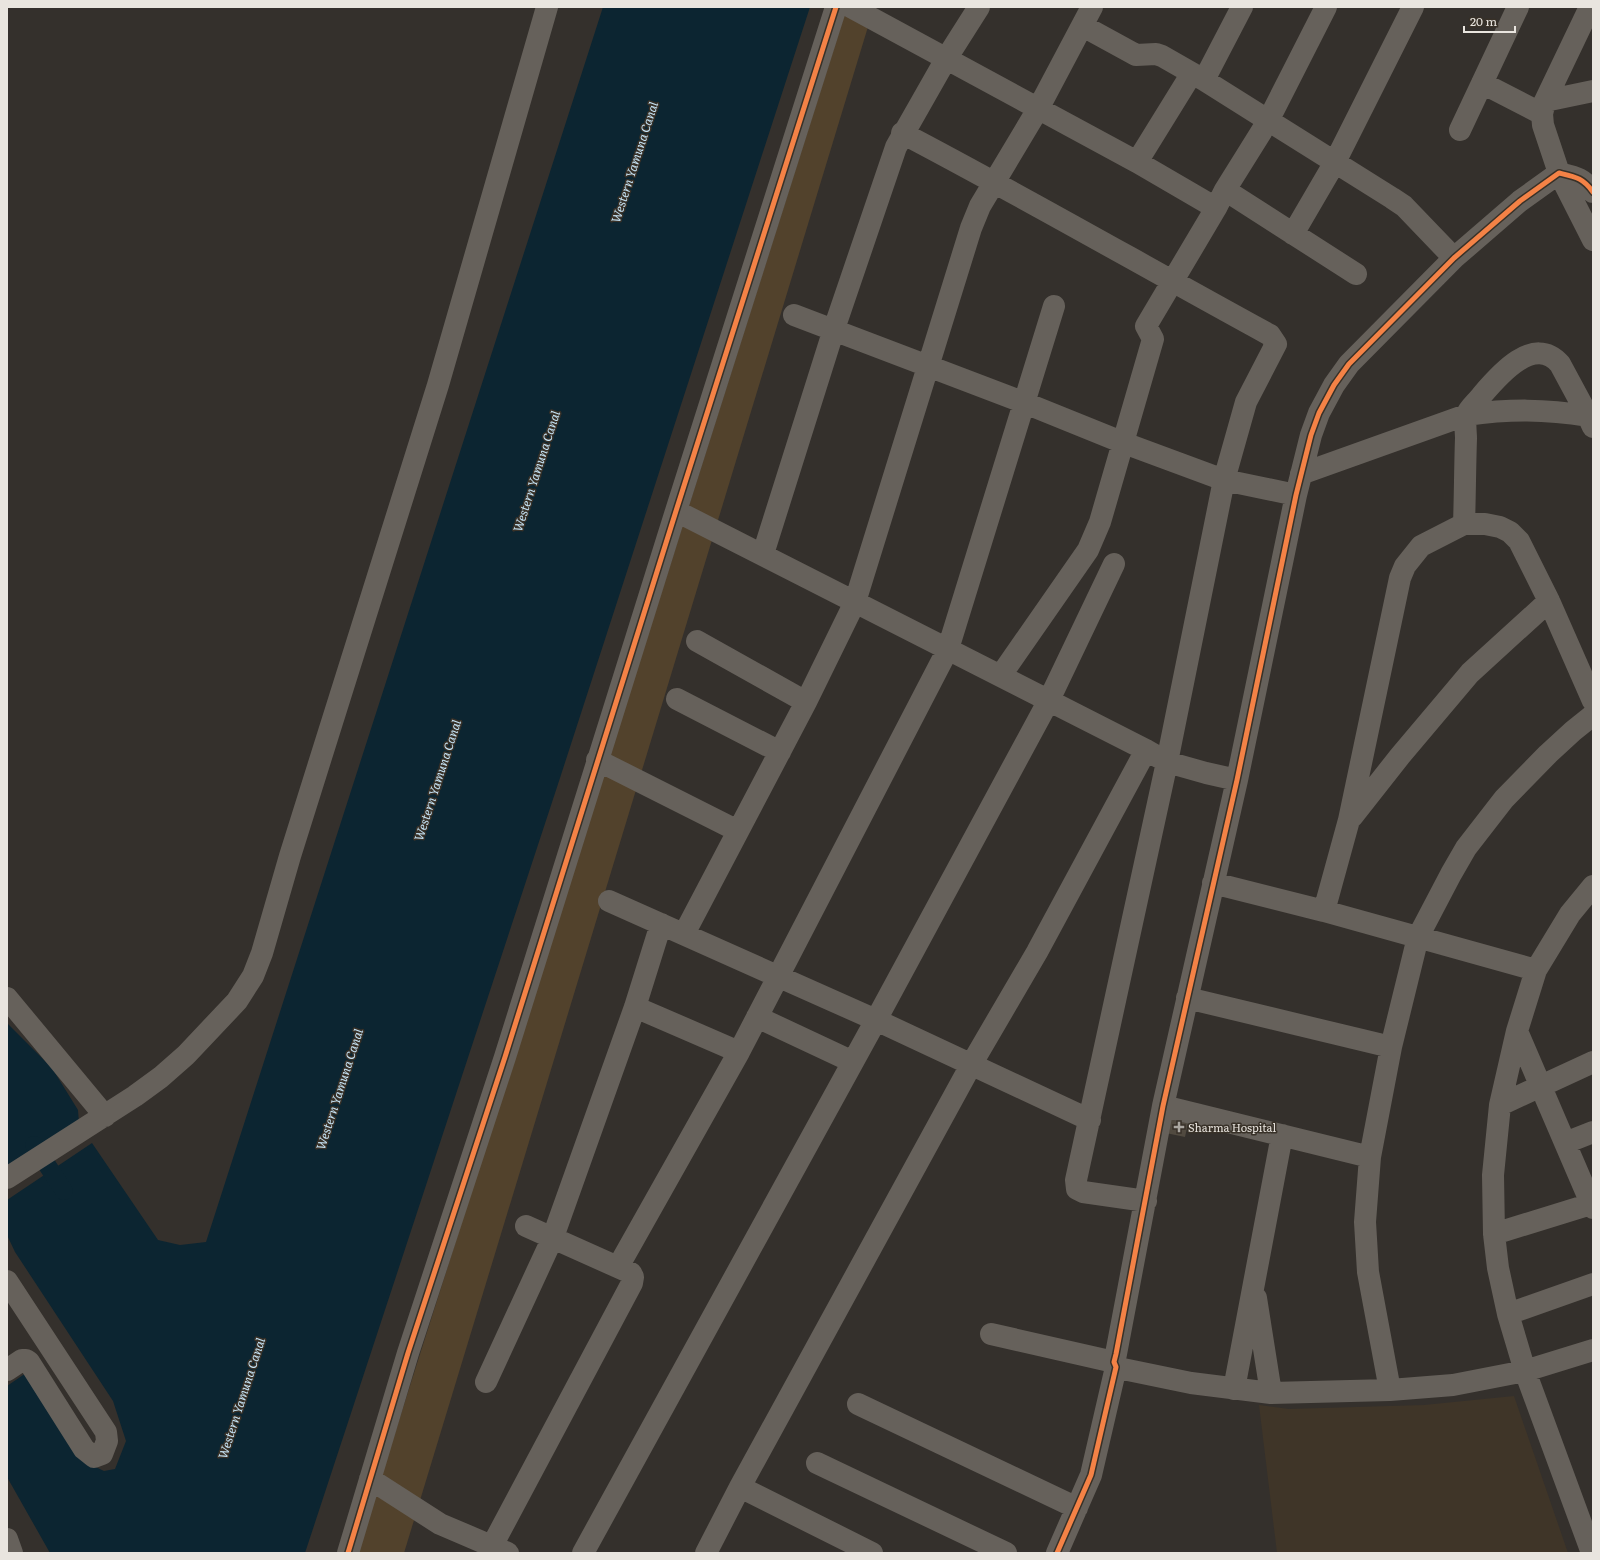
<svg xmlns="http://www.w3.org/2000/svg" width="1600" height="1560" viewBox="0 0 1600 1560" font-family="Literata,serif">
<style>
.built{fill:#3f3528}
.green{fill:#52422c}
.water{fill:#0c2531}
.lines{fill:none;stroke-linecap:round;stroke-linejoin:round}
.canal{stroke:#0c2531;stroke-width:18}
.building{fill:#514a40}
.minor{stroke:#66615b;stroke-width:22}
.cycleway-casing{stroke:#383128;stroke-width:8}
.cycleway{stroke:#f48246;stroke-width:5}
.poi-dot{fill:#aaa6a0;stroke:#383128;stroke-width:1.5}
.labels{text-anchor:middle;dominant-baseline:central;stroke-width:3;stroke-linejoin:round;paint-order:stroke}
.poi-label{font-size:11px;fill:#e9e5df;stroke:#383128;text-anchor:start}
.water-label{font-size:12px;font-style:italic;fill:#c6e4f6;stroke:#383128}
</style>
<rect width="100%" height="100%" fill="#34302c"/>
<path class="built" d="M1514 1396 1568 1553H1277L1259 1405 1289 1409 1424 1405Z"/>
<path class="green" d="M847 7H874L404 1553H357Z"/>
<path class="water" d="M603 7H810L560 778 305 1553H50L7 1477V1386L26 1373 83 1461 104 1471 115 1469 126 1441 113 1401 15 1252 7 1235V1200L92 1143 158 1240 180 1245 206 1242Z
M7 1023 52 1068 78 1110 79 1123 7 1172Z"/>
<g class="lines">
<path class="canal" d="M34 1145 64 1191"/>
</g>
<path class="building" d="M1164 1118 1188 1123 1185 1137 1161 1132Z"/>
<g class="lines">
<path class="minor" d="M851 7 1137 162 1216 208
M1590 7 1545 101 1542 114 1543 125 1559 173 1593 240
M1083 26 1136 55 1156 54 1162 56 1204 80 1392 198 1404 206 1454 258
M1204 80 1242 7
M1482 83 1542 114
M1545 101 1593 91
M1460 130 1518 7
M902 133C1026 198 1147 268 1270 335L1276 344 1246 402 1224 480 1167 762 1076 1180 1077 1189 1083 1192 1146 1201
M1137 162 1192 73
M1225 190 1356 274
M1293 234 1335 162 1413 7
M794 315 1025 403 1124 443 1224 480 1296 495
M1301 474 1466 415C1509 409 1545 409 1588 416L1593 427
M676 511 1146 750 1167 762 1206 773 1237 780
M1464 524C1465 495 1465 467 1466 438 1466 432 1464 420 1467 414 1469 408 1478 401 1482 395 1499 375 1534 334 1560 364L1588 416
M763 554 834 329 896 147 946 59 979 7
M697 641 806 702
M1001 675 1088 550 1100 522 1153 339 1146 326 1216 208 1225 190 1268 121 1326 7
M677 699 780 752
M597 760 738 831
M1352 817 1400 756 1470 673 1549 601
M1213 883 1324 911 1536 970
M609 901 876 1020 1090 1120
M1324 911 1349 820 1400 578 1405 566 1421 546 1464 524H1485L1500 527 1510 532 1519 541 1549 601 1593 701
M684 934 806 702 855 602 971 228 980 206 1038 109 1092 7
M7 998 105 1116
M1187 998 1391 1047
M635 1007 739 1052
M757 1017 853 1062
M1517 1031 1593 1208
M1500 1105 1593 1062
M1163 1106 1370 1157
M1565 1143 1593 1132
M7 1178 135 1096 161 1077 186 1055 237 1001 253 976 262 953 290 856 438 385 547 7
M1494 1234 1591 1204
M618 1267 739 1052 948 649 1054 306
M7 1281 106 1432 107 1441 102 1454 94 1457 84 1449 29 1362 26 1360H22L7 1370
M1256 1298 1271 1393
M1508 1314 1593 1284
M991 1334 1114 1362
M1116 1367 1123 1369 1191 1383 1271 1393 1390 1390 1453 1385 1525 1371 1593 1350
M486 1382 553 1237 635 1007 661 924
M1234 1389 1282 1135
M1390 1390 1368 1272 1365 1222 1370 1157 1391 1047 1418 937 1451 874 1466 848 1504 799 1548 754 1573 731 1593 715
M858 1404 1077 1508
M817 1463 1006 1553
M370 1479 440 1524 508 1553
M740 1487 872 1553
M7 1539 12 1553
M492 1546 632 1283 633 1277 631 1273 526 1226
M348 1553 408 1353 505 1057 676 511 836 7
M583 1553 876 1020 1049 700 1114 564
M706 1553 740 1487 971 1065 1037 952 1146 750
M1057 1553 1091 1475 1116 1367 1114 1362 1116 1354 1163 1106 1237 780 1296 495 1311 435 1319 413 1334 385 1349 364 1454 258 1520 201 1559 173C1576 177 1583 178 1593 192
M1592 1553 1525 1371 1508 1314 1498 1268 1494 1234 1493 1175 1500 1105 1517 1031 1536 970 1570 914 1593 886"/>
<g class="cycleway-casing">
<path id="cycleway" d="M348 1553 408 1353 505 1057 676 511 836 7
M1057 1553 1091 1475 1116 1367 1114 1362 1116 1354 1163 1106 1237 780 1296 495 1311 435 1319 413 1334 385 1349 364 1454 258 1520 201 1559 173C1576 177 1583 178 1593 192"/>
</g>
<use href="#cycleway" class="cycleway"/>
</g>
<path class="poi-dot" d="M1177 1121h4v4h4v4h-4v4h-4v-4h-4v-4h4z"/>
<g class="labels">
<g class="poi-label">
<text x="1188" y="1127">Sharma Hospital</text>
</g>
<g class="water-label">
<text transform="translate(634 162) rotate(-72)">Western Yamuna Canal</text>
<text transform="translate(536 471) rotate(-72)">Western Yamuna Canal</text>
<text transform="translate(437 780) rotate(-72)">Western Yamuna Canal</text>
<text transform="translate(339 1089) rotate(-72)">Western Yamuna Canal</text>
<text transform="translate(241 1398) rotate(-72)">Western Yamuna Canal</text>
</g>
</g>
<rect width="1600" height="1560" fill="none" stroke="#e9e5df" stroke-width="16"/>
<path d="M1464 26v6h51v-6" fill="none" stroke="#e9e5df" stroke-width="2"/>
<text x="1470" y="26" font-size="12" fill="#e9e5df" stroke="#383128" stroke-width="3" paint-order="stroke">20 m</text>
</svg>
